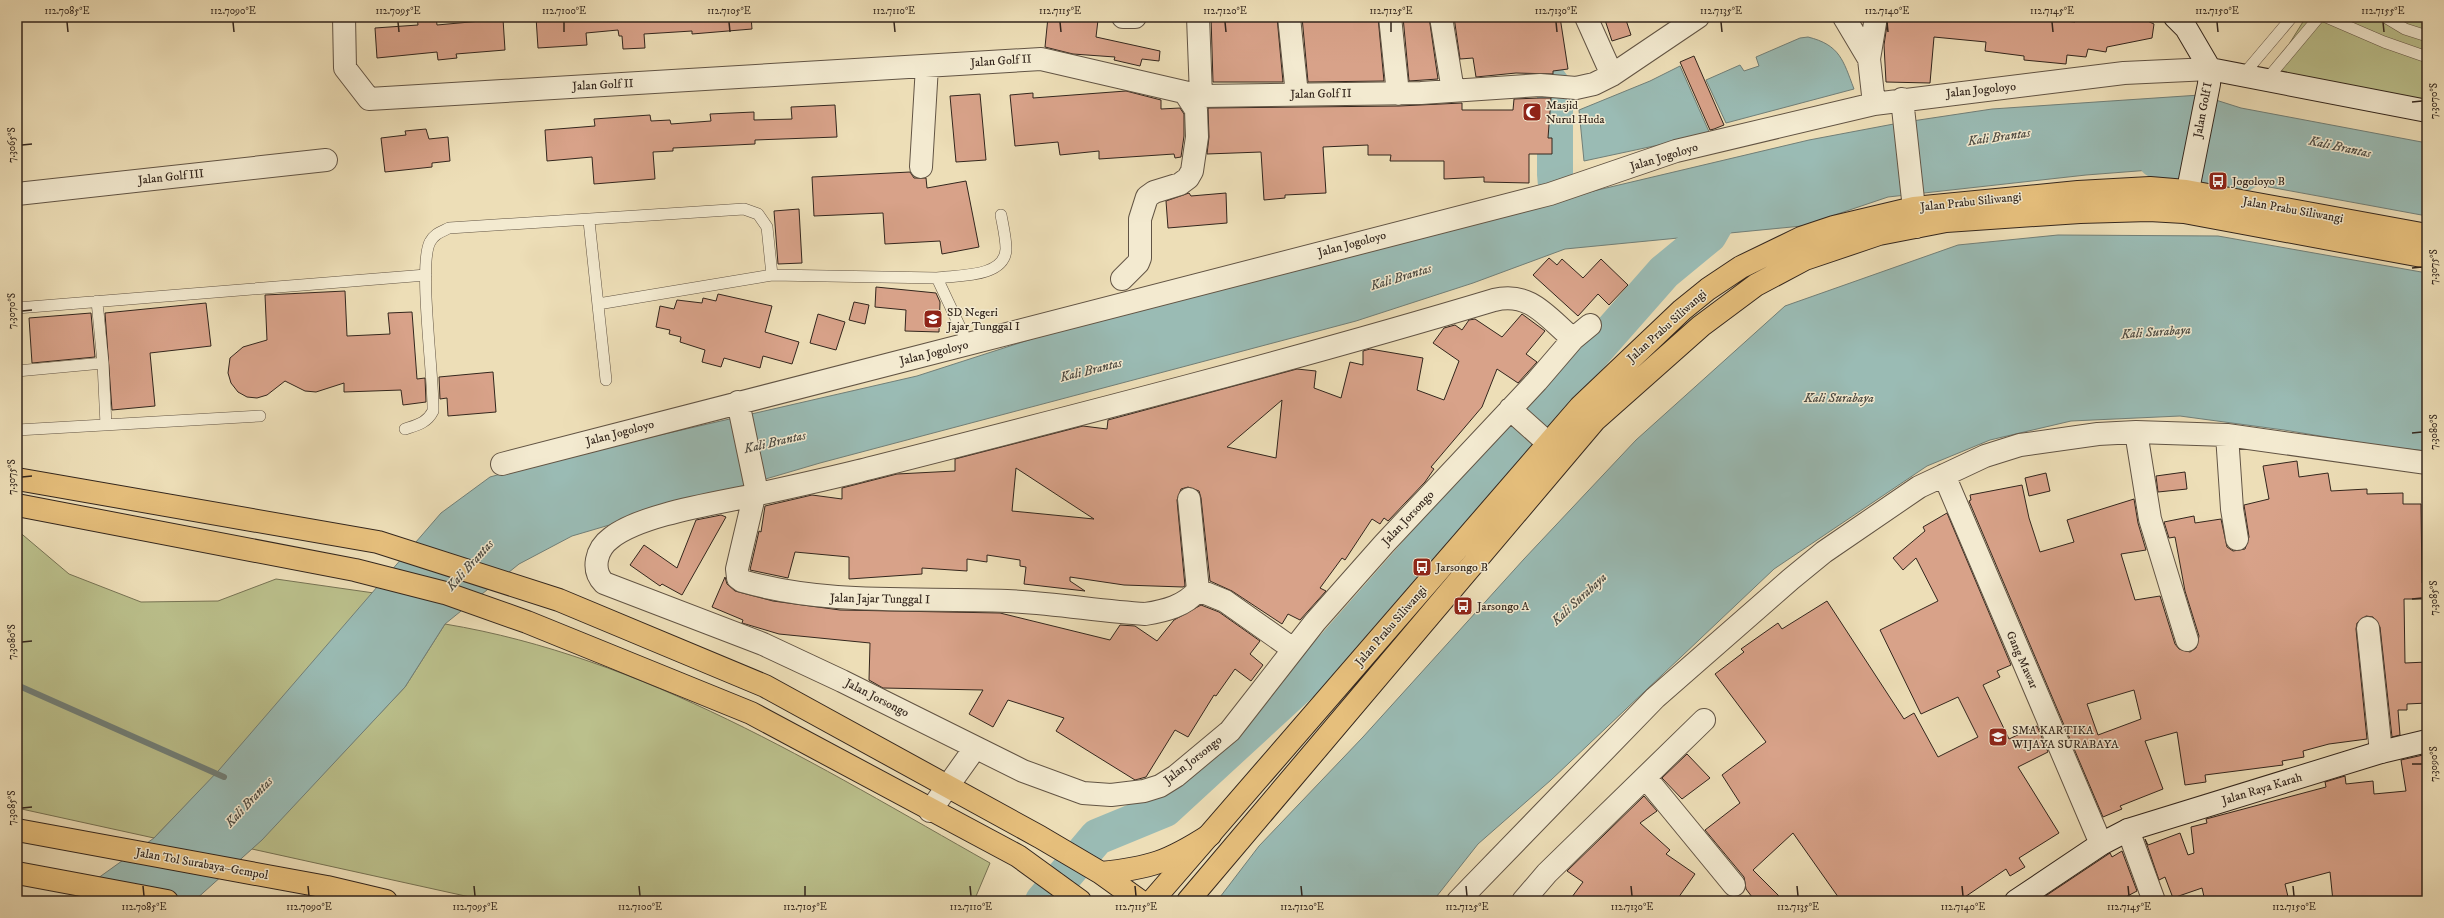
<svg xmlns="http://www.w3.org/2000/svg" width="2444" height="918" viewBox="0 0 2444 918" font-family="'IM FELL DW Pica',serif">
<style>
.green{fill:#bbc08c;stroke:#777354}
.water{fill:#9abbb4;stroke:#717f78}
.lines{fill:none;stroke-linecap:round;stroke-linejoin:round}
.stream{stroke:#717f78;stroke-width:6}
.river{stroke:#9abbb4;stroke-width:36}
.building{fill:#d8a289;stroke:#33261d;fill-rule:evenodd}
.service-casing{stroke:#625444;stroke-width:12}
.minor-casing{stroke:#625444;stroke-width:24}
.secondary-casing{stroke:#33261d;stroke-width:24}
.primary-casing{stroke:#33261d;stroke-width:24}
.motorway-casing{stroke:#33261d;stroke-width:24}
.service{stroke:#f3ead0;stroke-width:11}
.minor{stroke:#f3ead0;stroke-width:22}
.secondary{stroke:#f3ead0;stroke-width:22}
.primary{stroke:#e6bf7c;stroke-width:22}
.motorway{stroke:#e6bf7c;stroke-width:22}
.ticks{fill:none;stroke:#33261d;stroke-width:1.5}
.labels{text-anchor:middle;dominant-baseline:central;stroke-width:3;stroke-linejoin:round;paint-order:stroke}
.street-label{font-size:12px;fill:#33261d;stroke:#f3ead0}
.poi-label{font-size:12px;fill:#33261d;stroke:#f3ead0;text-anchor:start}
.water-label{font-size:13px;font-style:italic;fill:#4d4b43;stroke:#f3ead0}
.neatline{fill:none;stroke:#33261d;stroke-width:1.5}
.ticks-label{font-size:10px;text-anchor:middle;fill:#33261d}
</style>
<rect width="100%" height="100%" fill="#eddeb7"/>
<filter id="stains"><feTurbulence type="fractalNoise" baseFrequency=".005" numOctaves="4"/><feColorMatrix values="0 0 0 0 .2 0 0 0 0 .09 0 0 0 0 .02 0 0 0 .5 -.17"/></filter>
<radialGradient id="worn" r=".72"><stop offset=".6" stop-color="#630" stop-opacity="0"/><stop offset="1" stop-color="#630" stop-opacity=".3"/></radialGradient>
<path class="green" d="M2306 17H2427V103L2271 73Z
M17 530 69 574 141 602 218 601 276 579 374 593 219 771 154 838 17 808Z
M445 624C644 657 818 766 990 863L974 901H488L252 849 405 687Z"/>
<path class="water" d="M1808 37C1840 45 1843 60 1854 89L1726 123 1706 80 1740 65 1744 71 1759 66 1756 57 1800 38Z
M1680 66 1710 134 1584 161 1579 110 1650 81Z
M2200 95 2241 108 2427 143V216L2231 180 2189 167 2086 175 1888 197 1802 226 1565 249 1473 283 1356 321 820 463 572 536 519 564 445 624 405 687 262 840 194 901H66L154 838 219 770 441 513 490 477 551 460 917 376 1097 318 1412 234 1809 140 1899 123 1992 109Z
M2058 235 2218 236 2427 273V451L2387 447 2284 430 2180 416 2071 421 1990 440 1927 466 1774 569 1551 780 1478 844 1433 901H1217L1259 846 1363 737 1524 559 1636 440 1785 306 1958 245Z"/>
<g class="lines">
<path class="stream" d="M17 685 224 777"/>
<path class="river" d="M1537 17 1543 73 1555 89V174L1560 229
M2156 160 2231 180 2273 156
M1043 901 1097 837 1165 809 1304 681 1664 272 1709 235 1733 193"/>
</g>
<path class="building" d="M417 17H436L437 25 503 19 505 50 456 54 457 58 438 60 437 52 377 58 375 28 418 25Z
M536 17H751L752 29 692 34V31L644 34 645 48 623 49 622 36H619L618 30 586 33 587 45 538 48Z
M1048 17 1098 20 1096 37 1160 51 1159 61 1142 59 1140 66 1114 60 1115 57 1073 54 1045 47Z
M1211 17H1277L1283 82H1213Z
M1302 17H1378L1384 81 1308 82Z
M1403 17H1429L1438 79 1409 81Z
M1454 17H1560L1568 69 1553 71V74L1516 73 1476 77 1473 58 1460 59Z
M1604 17H1625L1631 35 1612 41Z
M2020 17 2075 22 2076 17H2139L2154 24 2152 38 2107 47 2106 52 2088 49 2086 57 2067 55 2066 64 2024 60V56L1985 51 1986 42 1934 37 1930 83 1886 82 1884 45 1888 18Z
M1694 56 1724 125 1714 129 1710 130 1680 62Z
M1126 91 1161 100V109L1180 108 1184 114V136L1181 157 1175 158 1174 154 1099 159V151L1060 155 1058 142 1015 146 1010 95 1033 93V98Z
M980 94 986 160 956 162 950 96Z
M1540 98H1551L1548 138H1552V154H1529V183L1484 182V177L1444 179V161H1390L1391 155H1368V145L1323 147 1326 193 1285 195V198L1264 200 1261 152 1207 154 1209 137 1208 108 1399 106 1462 103V110H1513L1514 99Z
M835 105 837 137 755 140V144L673 148V151L653 152 655 179 594 184 592 157 547 161 545 130 595 126 594 119 650 115 651 121 670 120 671 124 711 121 710 114 754 112V120L792 119 791 107Z
M426 129 429 139 448 137 450 161 432 163V167L385 172 381 138 406 135 405 131Z
M910 172 914 178H926L927 188 966 181 979 247 942 254 940 241 885 244 883 213 814 216 812 177Z
M1189 193 1191 196 1226 193 1227 223 1168 228 1166 201Z
M799 209 802 263 778 264 774 211Z
M1549 258 1557 265 1562 259 1583 278 1601 259 1628 285 1609 305 1598 294 1578 316 1533 275Z
M876 287 936 293 940 302 939 332 905 331 906 310 875 307Z
M345 291 347 336 390 334 388 313 412 312 417 379 425 378 426 402 403 405 401 390 344 392V383L316 392 305 391 285 381 267 395 257 398 247 397 238 392 231 383 228 373 230 358 243 347 267 340 265 295Z
M718 294 772 306 765 332 799 342 792 364 763 356 760 368 724 358 721 367 702 362 705 350 680 342 681 337 669 334 670 330 656 327 660 306 674 309 677 300 702 303 703 298 716 301Z
M854 302 869 305 865 324 849 320Z
M206 303 211 346 150 353 155 406 112 410 105 313Z
M91 313 95 357 32 363 29 318Z
M818 314 845 322 836 350 810 343Z
M1522 314 1545 331 1526 354 1537 362 1518 383 1497 369 1482 407 1431 467 1434 469 1425 482 1388 521 1384 518 1380 524 1372 519 1345 560 1342 558 1320 588 1326 591 1300 620 1288 614 1282 624 1232 591 1210 581 1201 498 1199 491 1188 487 1181 489 1177 500 1185 586 1183 587 1124 585 1070 577V581L1085 591 1024 584 1026 567 1020 566V560L987 555V562L967 559V571L922 568V574L849 579V557L795 552 788 578 750 570 759 531 761 532 765 506 812 495 842 499V488L897 474 955 471V459L1083 426 1107 429 1108 420 1297 369 1316 371 1314 388 1341 398 1350 362 1363 365V351L1370 349 1423 358 1417 390 1444 400 1459 361 1433 343 1444 328 1455 325 1462 330 1469 320 1475 319 1502 337ZM1282 400 1276 458 1227 447ZM1016 468 1094 519 1012 511Z
M493 372 496 412 448 416 447 398 440 399 439 377Z
M2297 461 2299 477 2328 473 2331 491 2367 489V494L2403 493V504H2421L2422 583H2427V599H2404L2405 663 2427 662V703L2407 704V710H2398L2400 735 2392 737 2380 627 2373 617 2366 616 2357 623 2356 629 2367 739 2329 744 2303 751 2304 757 2282 761 2283 765 2205 775 2206 782 2185 785 2177 732 2145 741 2163 789 2120 806 2122 809 2103 817 1969 501 1971 500 1970 495 2022 485 2029 518 2040 552 2074 542 2067 520 2134 499 2138 523 2146 550 2121 554 2135 600 2160 596 2175 644 2179 649 2190 652 2196 648 2199 636 2185 591 2175 537 2169 538 2164 522 2194 516 2195 523 2221 519 2227 547 2233 551 2245 549 2249 537 2244 505 2269 499 2263 466ZM2134 690 2141 719 2098 735 2087 704Z
M2185 472 2187 489 2158 492 2156 476Z
M2046 473 2050 491 2029 496 2025 478Z
M1947 513 2011 665 1997 671 2000 677 1983 685 2009 739 2037 726 2048 752 2018 767 2059 833 2019 858 2025 867 2010 876 2006 869 1959 901H1841L1793 833 1753 870 1784 901H1755L1746 889 1744 877 1705 830 1740 803 1722 775 1766 742 1715 674 1744 652 1741 649 1778 623 1782 629 1827 601 1904 719 1914 713 1938 757 1978 737 1958 697 1921 714 1880 630 1938 601 1916 558 1903 570 1893 558 1925 531 1923 527Z
M721 515 726 517 682 595 662 584 660 586 630 565 644 545 677 568 696 520Z
M725 577 727 584 735 591 773 601 840 610 1000 613 1110 640 1120 625 1135 626 1157 641 1174 620 1201 605 1219 612 1260 641 1250 654 1263 665 1251 681 1235 669 1216 696 1214 695 1188 737 1175 730 1146 777 1135 780 1056 731 1064 718 1008 700 993 727 969 714 983 690 883 688 869 680 870 643 779 634 742 623 743 620 712 607Z
M1687 754 1710 778 1682 799 1662 778Z
M2423 755 2427 778V901H2333L2330 872 2285 884 2289 901H2205L2202 888 2173 898 2165 877 2159 880 2145 839 2148 845 2180 833 2188 855 2194 853 2191 827 2207 823 2206 819 2326 787 2325 782 2345 776 2346 784 2373 781 2374 794 2406 791 2401 760Z
M1644 796 1657 811 1640 823 1670 850 1666 854 1695 874 1676 901H1569L1583 882 1567 871Z
M2122 851 2137 891 2118 901H2038L2110 853 2112 857Z"/>
<g class="lines">
<g class="service-casing">
<path id="service" d="M2326 17 2384 42 2427 57
M2385 17 2405 29 2427 36
M2243 75 2292 17
M2267 79 2319 17
M589 221 606 380
M937 278C957 275 1005 278 1006 249 1006 238 1003 226 1001 215
M97 301 103 363 106 425
M598 304 772 275
M17 308 426 275
M17 371 103 363
M405 429C417 425 427 423 433 411 434 378 418 264 430 242 434 234 441 232 449 228L744 209 758 214 767 227 772 275 937 278 968 344
M17 430 260 416"/>
</g>
<g class="minor-casing">
<path id="minor" d="M344 17 345 68 369 99 1041 59 1201 96 1421 93 1540 85 1576 88 1594 84 1612 75 1698 17
M1123 17H1135
M1198 17 1201 96
M1289 17 1297 95
M1390 17 1398 94
M1441 17 1453 91
M1586 17 1612 75
M1844 17 1869 59 1874 104
M1869 59 1876 17
M1902 99 1916 227
M921 167 927 66
M17 194 326 160
M1122 279 1138 263 1140 258V219L1147 197 1154 192 1180 184 1188 178 1192 171 1197 137 1196 110 1185 93
M1573 339C1547 317 1530 291 1494 300 1284 363 1071 417 859 471 823 480 786 488 750 496 712 504 640 515 611 538 596 549 591 570 604 583L763 644 842 681 1023 771 1083 793 1111 795 1144 791 1160 786 1176 776 1230 731 1315 622 1384 544 1537 381 1573 339 1590 325
M738 402 756 488 737 569 738 578 742 581C830 606 916 597 1007 601 1053 603 1099 611 1145 614 1165 611 1185 606 1198 590
M1510 409 1549 444
M2136 432 2150 519 2187 640
M2227 435 2232 509 2237 539
M502 464 1550 194 1676 151 1874 104 2124 73 2210 69
M1944 475 2101 844
M1189 499 1198 590 1225 601 1293 649
M2368 628 2381 752
M1646 778 1734 885
M930 811 975 748
M2128 830 2154 901
M1458 901 1655 698 1791 579 1824 552 1919 487 1985 456 2020 445 2098 434 2136 432 2227 435 2427 463
M1523 901 1547 873 1704 720"/>
</g>
<g class="secondary-casing">
<path id="secondary" d="M2175 17 2186 28 2210 69 2209 84 2184 210
M2210 69 2427 111
M2016 901 2101 844 2128 830 2381 752 2427 741"/>
</g>
<g class="primary-casing">
<path id="primary" d="M1152 901 1580 407 1682 310 1708 289 1741 267 1801 238 1834 227 1914 208 2078 192 2150 188 2186 191 2427 235
M1188 901 1595 420 1701 326 1756 285 1805 259 1879 234 1946 221 2080 212 2149 210 2184 212 2427 257"/>
</g>
<g class="motorway-casing">
<path id="motorway" d="M17 479 378 542 559 600 765 686 1040 837 1101 873 1140 901
M17 505 355 570 445 593 527 622 751 713 1018 856 1080 901
M17 830 327 887 386 901
M17 873 167 901
M1101 873C1150 868 1168 862 1210 835"/>
</g>
<use href="#service" class="service"/>
<use href="#minor" class="minor"/>
<use href="#secondary" class="secondary"/>
<use href="#primary" class="primary"/>
<use href="#motorway" class="motorway"/>
</g>
<path class="ticks" d="M67 22 68 32M233 22 234 32M398 22 399 32M564 22V32M729 22 730 32M894 22 895 32M1060 22 1061 32M1225 22 1226 32M1391 22V32M1556 22 1557 32M1721 22 1722 32M1887 22 1888 32M2052 22 2053 32M2217 22 2218 32M2383 22 2384 32M2412 102 2422 101M22 145 32 144M2412 268 2422 267M22 311 32 310M2412 433 2422 432M22 477 32 476M2412 599 2422 598M22 642 32 641M2412 764H2422M22 808 32 807M143 886 144 896M308 886 309 896M474 886 475 896M639 886 640 896M805 886V896M970 886 971 896M1135 886 1136 896M1301 886 1302 896M1466 886 1467 896M1631 886 1632 896M1797 886 1798 896M1962 886 1963 896M2128 886 2129 896M2293 886 2294 896"/>
<defs>
<g id="mosque-square" transform="scale(1)"><rect x="-9" y="-9" width="18" height="18" rx="4" fill="#8f2418" stroke="#f3ead0"/><path d="M3.5-4.9A6 6 0 1 0 3.5 4.9A5 5 0 1 1 3.5-4.9Z" fill="#fff"/></g>
<g id="bus-square" transform="scale(1)"><rect x="-9" y="-9" width="18" height="18" rx="4" fill="#8f2418" stroke="#f3ead0"/><path d="M-5-6H5V4H4V6H2V4H-2V6H-4V4H-5ZM-3.5-4V0h7V-4ZM-3.5 1.2v1.5H-2V1.2ZM2 1.2v1.5H3.5V1.2Z" fill="#fff"/></g>
<g id="school-square" transform="scale(1)"><rect x="-9" y="-9" width="18" height="18" rx="4" fill="#8f2418" stroke="#f3ead0"/><path d="M0-5L7-2L0 1L-7-2ZM-4 1L0 2.5L4 1V4Q0 6-4 4Z" fill="#fff"/></g>
</defs>
<g fill-rule="evenodd">
<use href="#mosque-square" x="1532" y="112"/>
<use href="#bus-square" x="2218" y="181"/>
<use href="#school-square" x="933" y="319"/>
<use href="#bus-square" x="1422" y="567"/>
<use href="#bus-square" x="1463" y="606"/>
<use href="#school-square" x="1998" y="737"/>
</g>
<g class="labels">
<g class="street-label">
<text transform="translate(1001 61) rotate(-4)">Jalan Golf II</text>
<text transform="translate(603 85) rotate(-3)">Jalan Golf II</text>
<text transform="translate(1981 90) rotate(-6)">Jalan Jogoloyo</text>
<text transform="translate(1321 94) rotate(-1)">Jalan Golf II</text>
<text transform="translate(2203 110) rotate(-79)">Jalan Golf I</text>
<text transform="translate(1664 157) rotate(-17)">Jalan Jogoloyo</text>
<text transform="translate(171 177) rotate(-6)">Jalan Golf III</text>
<text transform="translate(1971 202) rotate(-6)">Jalan Prabu Siliwangi</text>
<text transform="translate(2293 210) rotate(10)">Jalan Prabu Siliwangi</text>
<text transform="translate(1352 244) rotate(-15)">Jalan Jogoloyo</text>
<text transform="translate(1667 326) rotate(-42)">Jalan Prabu Siliwangi</text>
<text transform="translate(934 353) rotate(-14)">Jalan Jogoloyo</text>
<text transform="translate(620 433) rotate(-15)">Jalan Jogoloyo</text>
<text transform="translate(1408 518) rotate(-47)">Jalan Jorsongo</text>
<text transform="translate(880 599) rotate(1)">Jalan Jajar Tunggal I</text>
<text transform="translate(1391 626) rotate(-49)">Jalan Prabu Siliwangi</text>
<text transform="translate(2022 660) rotate(66)">Gang Mawar</text>
<text transform="translate(877 698) rotate(27)">Jalan Jorsongo</text>
<text transform="translate(1193 760) rotate(-38)">Jalan Jorsongo</text>
<text transform="translate(2262 789) rotate(-17)">Jalan Raya Karah</text>
<text transform="translate(202 864) rotate(10)">Jalan Tol Surabaya–Gempol</text>
</g>
<g class="poi-label">
<text x="1546" y="105">Masjid<tspan x="1546" dy="14">Nurul Huda</tspan></text>
<text x="2232" y="181">Jogoloyo B</text>
<text x="947" y="312">SD Negeri<tspan x="947" dy="14">Jajar Tunggal I</tspan></text>
<text x="1436" y="567">Jarsongo B</text>
<text x="1477" y="606">Jarsongo A</text>
<text x="2012" y="730">SMA KARTIKA<tspan x="2012" dy="14">WIJAYA SURABAYA</tspan></text>
</g>
<g class="water-label">
<text transform="translate(1999 137) rotate(-8)">Kali Brantas</text>
<text transform="translate(2340 147) rotate(12)">Kali Brantas</text>
<text transform="translate(1401 277) rotate(-17)">Kali Brantas</text>
<text transform="translate(2156 332) rotate(-4)">Kali Surabaya</text>
<text transform="translate(1091 370) rotate(-14)">Kali Brantas</text>
<text x="1839" y="398">Kali Surabaya</text>
<text transform="translate(775 442) rotate(-13)">Kali Brantas</text>
<text transform="translate(470 565) rotate(-48)">Kali Brantas</text>
<text transform="translate(1579 599) rotate(-43)">Kali Surabaya</text>
<text transform="translate(249 802) rotate(-47)">Kali Brantas</text>
</g>
</g>
<rect width="2444" height="918" fill="none" stroke="#eddeb7" stroke-width="44"/>
<rect x="22" y="22" width="2400" height="874" class="neatline"/>
<g class="ticks-label">
<text x="67" y="14">112.7085°E</text>
<text x="233" y="14">112.7090°E</text>
<text x="398" y="14">112.7095°E</text>
<text x="564" y="14">112.7100°E</text>
<text x="729" y="14">112.7105°E</text>
<text x="894" y="14">112.7110°E</text>
<text x="1060" y="14">112.7115°E</text>
<text x="1225" y="14">112.7120°E</text>
<text x="1391" y="14">112.7125°E</text>
<text x="1556" y="14">112.7130°E</text>
<text x="1721" y="14">112.7135°E</text>
<text x="1887" y="14">112.7140°E</text>
<text x="2052" y="14">112.7145°E</text>
<text x="2217" y="14">112.7150°E</text>
<text x="2383" y="14">112.7155°E</text>
<text transform="translate(2433 101) rotate(-90)" y="4">7.3070°S</text>
<text transform="translate(11 145) rotate(-90)" y="4">7.3065°S</text>
<text transform="translate(2433 267) rotate(-90)" y="4">7.3075°S</text>
<text transform="translate(11 311) rotate(-90)" y="4">7.3070°S</text>
<text transform="translate(2433 432) rotate(-90)" y="4">7.3080°S</text>
<text transform="translate(11 477) rotate(-90)" y="4">7.3075°S</text>
<text transform="translate(2433 598) rotate(-90)" y="4">7.3085°S</text>
<text transform="translate(11 642) rotate(-90)" y="4">7.3080°S</text>
<text transform="translate(2433 764) rotate(-90)" y="4">7.3090°S</text>
<text transform="translate(11 808) rotate(-90)" y="4">7.3085°S</text>
<text x="144" y="910">112.7085°E</text>
<text x="309" y="910">112.7090°E</text>
<text x="475" y="910">112.7095°E</text>
<text x="640" y="910">112.7100°E</text>
<text x="805" y="910">112.7105°E</text>
<text x="971" y="910">112.7110°E</text>
<text x="1136" y="910">112.7115°E</text>
<text x="1302" y="910">112.7120°E</text>
<text x="1467" y="910">112.7125°E</text>
<text x="1632" y="910">112.7130°E</text>
<text x="1798" y="910">112.7135°E</text>
<text x="1963" y="910">112.7140°E</text>
<text x="2129" y="910">112.7145°E</text>
<text x="2294" y="910">112.7150°E</text>
</g>
<rect width="100%" height="100%" filter="url(#stains)"/>
<rect width="100%" height="100%" fill="url(#worn)"/>
</svg>
